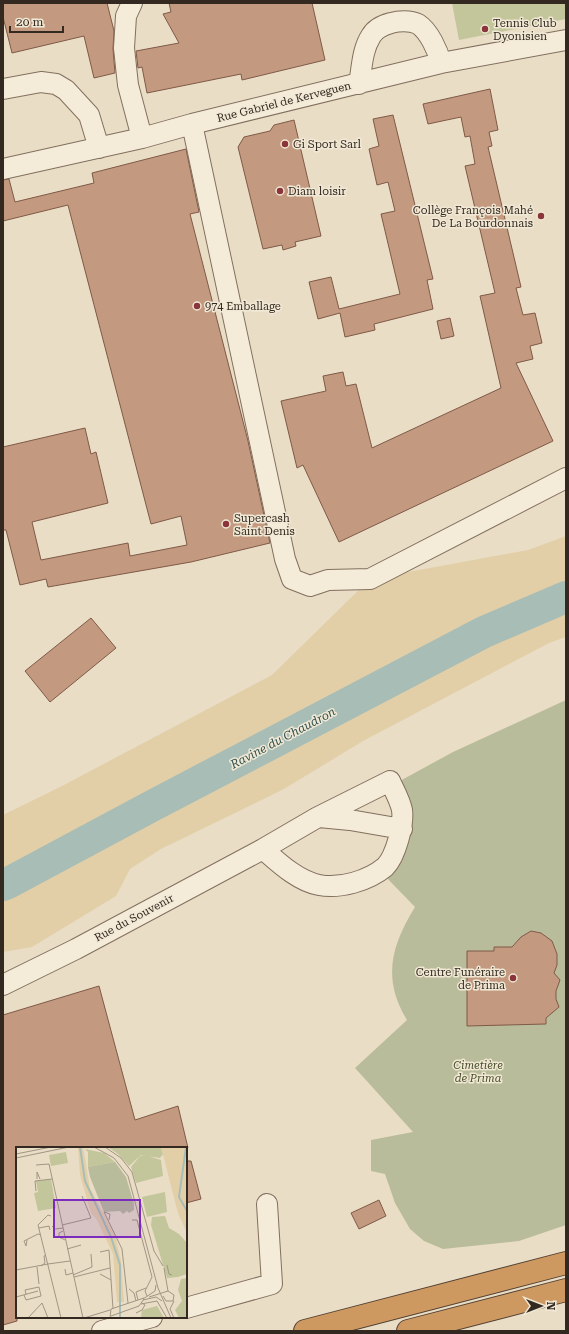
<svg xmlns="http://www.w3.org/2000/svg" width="569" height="1334" viewBox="0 0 569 1334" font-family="'Roboto Serif',serif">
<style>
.green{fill:#c3c69b}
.sand{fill:#e2cfa7}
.cemetery{fill:#b9bc9a}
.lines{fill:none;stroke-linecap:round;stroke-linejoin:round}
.river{stroke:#a7bdb6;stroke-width:32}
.building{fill:#c39980;stroke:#7f5a47}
.minor-casing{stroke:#82705e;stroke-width:22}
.highway-casing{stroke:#513f32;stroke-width:24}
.minor{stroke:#f5ebd9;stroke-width:20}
.highway{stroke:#ce9961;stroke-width:22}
.poi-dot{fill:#8a3539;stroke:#f1e8d5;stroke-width:1.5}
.labels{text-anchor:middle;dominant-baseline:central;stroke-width:3;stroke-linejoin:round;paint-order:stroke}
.poi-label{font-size:11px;fill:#342920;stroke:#f1e8d5;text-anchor:start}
.street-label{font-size:11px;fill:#342920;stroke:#f1e8d5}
.park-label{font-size:11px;font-style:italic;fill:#474e29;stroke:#f1e8d5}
.water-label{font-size:12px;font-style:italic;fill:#31524f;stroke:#f1e8d5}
.inset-river{fill:none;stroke:#a7bdb6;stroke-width:2}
.inset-road{fill:none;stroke:#a19584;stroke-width:1}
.view{fill:#7b2cbf;fill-opacity:0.15;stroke:#7b2cbf;stroke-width:2}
.inset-edge{fill:none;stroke:#342920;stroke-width:2}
</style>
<rect width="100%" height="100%" fill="#e9ddc6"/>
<path class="green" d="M452 3H566V19L459 40Z"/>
<path class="sand" d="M566 536V637L549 643 363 741 284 789 161 849 130 869 116 896 32 947 3 952V815L62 786 272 675 370 579 528 550Z"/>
<path class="cemetery" d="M566 700V1225L519 1241 443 1249 424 1241 410 1229 395 1203 385 1174 371 1171V1140L413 1132 355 1068 407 1020C382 979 391 946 415 907L384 875 398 782 453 752Z"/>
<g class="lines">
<path class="river" d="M3 885 10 882 150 807 484 632 566 597"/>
</g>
<path class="building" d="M3 3H107L114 31 113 49 115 73 94 78 84 36 12 53 3 17Z
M169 3H312L325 60 242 80 241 74 147 93 142 67 138 68 136 51 179 43 163 14 171 12Z
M490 89 498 130 489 132 492 146 488 147 521 287 516 288 523 315 535 313 542 343 530 346 533 359 516 363 553 441 339 542 303 465 297 468 281 401 326 391 323 376 343 372 346 386 356 384 372 448 501 388 480 296 495 293 465 166 475 164 470 136 465 137 461 117 428 124 423 104Z
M393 115 433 279 427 280 433 309 374 324 375 330 345 337 340 313 318 319 309 282 331 277 339 309 400 294 381 214 395 211 388 182 377 185 369 149 379 146 373 119Z
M294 120 321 236 295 242 296 246 283 250 282 245 263 249 238 147 244 137 270 131 274 125Z
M186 149 199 212 190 214 248 441 270 543 191 562 48 587 46 579 20 585 6 530H3V447L72 431 85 428 91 454 96 452 108 503 32 522 41 560 128 543 130 556 187 545 181 516 151 524 68 205 3 221V180L9 179 15 202 94 183 92 173Z
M450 318 454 336 441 339 437 321Z
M91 618 116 648 50 702 25 671Z
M531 931 541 933 552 941 557 954V965L554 973 560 980 556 991V999L559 1007 546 1018V1024L467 1026V951H494V947H512L521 937Z
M99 986 135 1120 178 1106 188 1148H17V1321L3 1325V1015Z
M186 1161H191L201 1199 186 1203Z
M379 1200 386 1216 359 1229 351 1213Z"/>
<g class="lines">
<g class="minor-casing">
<path id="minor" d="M132 3 126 16 124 48 128 85 142 138
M359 84C362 68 362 50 371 36 375 29 383 25 391 23 398 21 410 20 418 24 429 31 438 51 441 63
M3 89 41 82 56 84 66 90 89 115 99 148
M192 124 285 559 292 579 310 586 328 580 370 579 566 478
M3 169 142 138 192 124 441 63 566 40
M319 817 350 820 402 829
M3 985 76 949 263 849 318 817 390 781C394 790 400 800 402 810 404 824 396 856 385 867 368 881 340 889 319 885 298 881 279 863 263 849
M186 1308 272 1284 267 1204
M102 1331 152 1317"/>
</g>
<g class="highway-casing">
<path id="highway" d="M305 1331 566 1263
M408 1331 566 1290"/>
</g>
<use href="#minor" class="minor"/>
<use href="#highway" class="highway"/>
</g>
<g class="poi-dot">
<circle cx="485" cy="29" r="4"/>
<circle cx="285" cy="144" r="4"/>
<circle cx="280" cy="191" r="4"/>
<circle cx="541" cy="216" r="4"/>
<circle cx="197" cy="306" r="4"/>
<circle cx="226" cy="524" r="4"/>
<circle cx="513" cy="978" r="4"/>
</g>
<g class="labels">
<g class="poi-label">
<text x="493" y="23">Tennis Club<tspan x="493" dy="13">Dyonisien</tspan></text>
<text x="293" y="144">Gi Sport Sarl</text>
<text x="288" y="191">Diam loisir</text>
<text x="533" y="210" text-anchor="end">Collège François Mahé<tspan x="533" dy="13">De La Bourdonnais</tspan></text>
<text x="205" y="306">974 Emballage</text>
<text x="234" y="518">Supercash<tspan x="234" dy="13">Saint Denis</tspan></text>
<text x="505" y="972" text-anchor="end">Centre Funéraire<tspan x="505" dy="13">de Prima</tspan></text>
</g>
<g class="street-label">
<text transform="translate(284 102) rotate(-14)">Rue Gabriel de Kerveguen</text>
<text transform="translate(134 918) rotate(-28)">Rue du Souvenir</text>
</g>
<g class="park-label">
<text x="478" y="1065">Cimetière<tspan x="478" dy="13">de Prima</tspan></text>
</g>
<g class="water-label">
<text transform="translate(283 738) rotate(-28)">Ravine du Chaudron</text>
</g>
</g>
<g transform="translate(16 1147)">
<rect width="171" height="171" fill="#e9ddc6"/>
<path d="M92 0H145L147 7 144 11 125 8 113 19 102 7ZM69 2 88 6 99 15 72 20V5ZM50 5 52 16 35 19 33 8ZM129 8 145 13 147 29 120 36 115 20 124 9ZM35 32 40 61 22 64 18 46 22 45 20 34ZM149 45 151 65 131 70 126 50ZM149 69 153 81 163 87 171 96V127L162 130 151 131 135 78 136 70ZM171 131V171H163L159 163 166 154 162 143 165 132ZM141 159 148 171H125L126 163Z" fill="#c3c69b"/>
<path d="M62 0H67L74 41 99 88 105 114 108 155H101L97 107 81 73 75 66 64 28ZM145 0H171V86L162 66Z" fill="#e2cfa7"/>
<path d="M99 15 110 30 118 57V63L113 66 111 64 107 67 104 64 88 65 74 30 72 20Z" fill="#b9bc9a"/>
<path class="inset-river" d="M64 0 69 34 95 90 104 118V171M170 0 163 50 171 64"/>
<path class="inset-road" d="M78 0 98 11 112 29 142 141 155 171M89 0 105 11 116 25 138 104 147 119M0 7 35 0M0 11 53 0M20 18 33 17 67 171M21 32V25L24 32M20 44 19 34 36 32M88 65 106 102 112 156M88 65 94 67 93 73M35 69 32 68 22 78 45 171M116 73H121L136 130 129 144 131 149M46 78 75 71 66 49M36 79 39 82 47 81M23 81 33 79 34 83M47 84 43 86V90L49 93M11 93 10 99 8 94 22 87 25 88M51 102 65 98M84 105 93 103 97 162M32 117 54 114M151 118 153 127 156 128M25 119 29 116 28 109 30 108M21 120 23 137M148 121 152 144M49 122 50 128 57 126M0 123 32 117M84 127 95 133M57 128 76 120 75 107M58 130 94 121M113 142 118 146 120 154M8 148 10 153 25 149 23 140 9 143 10 147M147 149 150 154H157L158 148 152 144M0 150 22 144M133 150 152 144M127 152 139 144 140 138M122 153 120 145 130 141M127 153 140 150 146 154M158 154 154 162 158 171M125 157 141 154 151 171M120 166 126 163 129 158 126 156M95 169 123 159 128 152M12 171 26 156 32 171M68 171 94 163M94 171 95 162 128 151"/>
<path class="view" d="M38 53H124V90H38Z"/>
<rect width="171" height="171" class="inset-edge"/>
</g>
<rect width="569" height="1334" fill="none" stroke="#342920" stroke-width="8"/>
<g transform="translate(541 1306) rotate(90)" stroke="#f1e8d5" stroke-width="3" paint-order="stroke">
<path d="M0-3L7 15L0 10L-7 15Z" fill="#342920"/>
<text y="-6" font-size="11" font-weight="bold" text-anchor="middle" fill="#342920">N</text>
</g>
<path d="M10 26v6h53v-6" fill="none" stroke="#342920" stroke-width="2"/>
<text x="16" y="26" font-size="12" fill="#342920" stroke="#f1e8d5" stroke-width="3" paint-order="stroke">20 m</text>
</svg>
